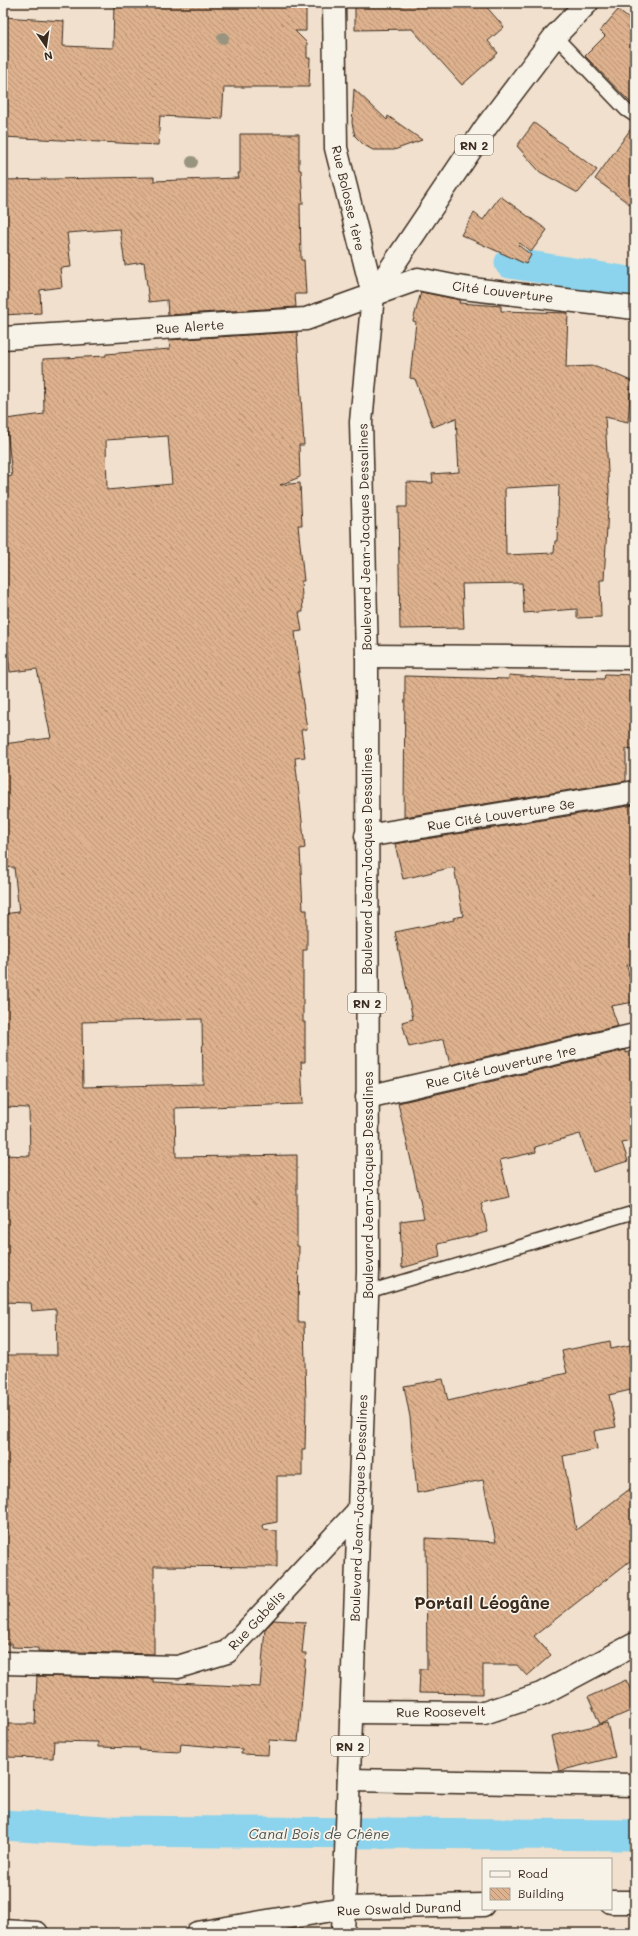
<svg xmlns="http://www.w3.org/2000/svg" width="638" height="1936" viewBox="0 0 638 1936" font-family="Mali,sans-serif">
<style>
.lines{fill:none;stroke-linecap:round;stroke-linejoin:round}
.canal{stroke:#8cd3ed;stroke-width:31}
.building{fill:url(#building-back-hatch);stroke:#3b2a1e;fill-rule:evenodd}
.lane-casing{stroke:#3b2a1e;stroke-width:15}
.street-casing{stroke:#3b2a1e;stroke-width:25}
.secondary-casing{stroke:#3b2a1e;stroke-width:25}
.primary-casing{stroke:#3b2a1e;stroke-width:25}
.lane{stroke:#f7f3e8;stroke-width:12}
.street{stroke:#f7f3e8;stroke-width:22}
.secondary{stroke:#f7f3e8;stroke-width:22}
.primary{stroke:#f7f3e8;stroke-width:22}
.tree{fill:#99947f}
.labels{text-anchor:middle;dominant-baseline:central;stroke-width:3.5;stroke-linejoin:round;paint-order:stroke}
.shield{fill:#f7f3e8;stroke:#73665b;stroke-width:1}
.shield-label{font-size:12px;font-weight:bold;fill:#3b2a1e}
.street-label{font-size:13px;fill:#3b2a1e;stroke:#f7f3e8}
.water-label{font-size:14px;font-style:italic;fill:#4f5452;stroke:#f7f3e8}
.district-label{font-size:17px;font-weight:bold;fill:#3b2a1e;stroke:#f7f3e8}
</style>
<defs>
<pattern id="building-back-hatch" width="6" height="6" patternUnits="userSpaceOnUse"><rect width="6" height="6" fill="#deb28e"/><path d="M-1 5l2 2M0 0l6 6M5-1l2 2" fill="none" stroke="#b59173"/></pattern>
</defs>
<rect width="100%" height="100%" fill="#f0e0cd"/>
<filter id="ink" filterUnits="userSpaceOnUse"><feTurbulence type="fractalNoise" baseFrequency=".025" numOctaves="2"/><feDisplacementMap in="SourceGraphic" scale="8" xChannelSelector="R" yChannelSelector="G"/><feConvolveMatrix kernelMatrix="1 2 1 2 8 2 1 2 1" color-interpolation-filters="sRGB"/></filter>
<g filter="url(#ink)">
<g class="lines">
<path class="canal" d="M510 263 635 283
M3 1825 104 1831 635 1835"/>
</g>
<path class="building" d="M114 3H306V31H295L307 43V58H310L309 87H224L222 119 160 116 158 145 3 137V17L64 21 63 46 113 48Z
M355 3H483L504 27 488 41 498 53 462 85 412 29 355 30Z
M618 10 635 24V107L585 56 605 36 600 31Z
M354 89 387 120 388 116 422 140 394 150H373L364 145 355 136 352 123Z
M534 123 597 170 578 193 540 172 517 146Z
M635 123V208L595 179Z
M240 134H299V170H301L303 204H300L301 260H304L306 294H295L296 307 168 315 167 300 149 302 144 262 125 265 120 229 67 233 71 267 60 268 62 287 40 290 41 313 3 315V180L154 177V181L239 178 238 173H240Z
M500 196 547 230 531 252 520 243 518 245 531 255 526 264 461 235 474 213 483 220Z
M421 292 460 300 459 303 501 306V311L568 313 566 367 596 366 631 381 628 422 605 417 609 491 604 580H600L601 617 577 618V609L524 613 522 583 462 584 464 628 400 629 398 507H407V482L433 483 432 474 459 472 456 418 433 427 415 379 410 378 416 322 413 321ZM559 485 557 541H555L554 553 506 555 505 488Z
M297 332 304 445H299L300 477 280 485 300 483 302 525H298L304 581H301L303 612H299L302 631 295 632 300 672H298L307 729 301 730 305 757 295 758 305 848 300 849 303 910H307V950H303V1022H305V1062H301L303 1104 175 1108 176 1157 297 1155V1246H299L298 1322H304L306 1403 305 1449H302V1476H277V1522L262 1525 263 1530 277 1531V1567L154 1566V1654L38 1651V1648L12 1647V1644H3V1535L7 1534 3 1498 5 1355H57L56 1309 32 1311 31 1303 3 1302V1155L30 1156 29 1108 3 1107V914L19 912 14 867 3 868V744L51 738 37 669 10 672 3 608V478L12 476 6 419 44 414 43 359 106 356V354L170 349 169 340ZM168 436 172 484 107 490 106 440ZM202 1019 203 1084 83 1087 82 1022Z
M605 674 635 675V750L626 749V781L404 817 405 676 509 679V675L547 678 604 679Z
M635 805V931L631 932 635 964 627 965 634 1002 611 1006 618 1026 450 1065 444 1039 409 1047 402 1022 413 1019 395 932 454 920 453 918 463 916 454 867 403 879 395 844Z
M626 1050V1053L635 1050V1140L622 1143 628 1161 593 1172 580 1134 535 1147 536 1152 500 1160 509 1197 481 1203 488 1232 438 1244 440 1257 402 1268 400 1221 424 1218 398 1103Z
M610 1341 611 1349 635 1344V1389L609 1395 616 1427 594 1431 597 1449 563 1456 576 1530 635 1485V1557L534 1636 551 1655 527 1676 517 1665H483V1694L419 1693 420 1669H427L426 1538 496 1542 483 1480 417 1493 410 1417 404 1386 443 1379 448 1401 567 1373 562 1351Z
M274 1620 305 1622 302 1653H306L298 1742 269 1740 268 1755 241 1754 242 1749 181 1744 180 1752 139 1750 140 1748 98 1747V1742L54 1741 53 1758 3 1757V1724H35L37 1676 153 1679V1682L260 1687 265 1629Z
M626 1680 635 1699V1709L600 1724 588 1697Z
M607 1723 615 1757 559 1771 551 1736Z"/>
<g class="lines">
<g class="lane-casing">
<path id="lane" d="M555 36 626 110 635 116
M367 1292 635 1212"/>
</g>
<g class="street-casing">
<path id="street" d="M334 3 336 148 373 295 418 279 463 288 635 308
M367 656 635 658
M366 836 635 792
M367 1097 635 1035
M3 1663 178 1667 227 1652 358 1511
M351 1712 484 1713 541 1694 635 1644
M349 1780 635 1785
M3 1931 37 1933"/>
</g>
<g class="secondary-casing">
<path id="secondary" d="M3 338 306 319 373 295
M611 1902H635
M197 1933 344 1908 483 1905"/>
</g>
<g class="primary-casing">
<path id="primary" d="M343 1933 368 1272 367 656 361 422 373 295 486 127 555 36 587 3"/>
</g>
<use href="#lane" class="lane"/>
<use href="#street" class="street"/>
<use href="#secondary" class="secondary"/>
<use href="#primary" class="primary"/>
</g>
<g class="tree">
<circle cx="223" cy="38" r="6"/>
<circle cx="192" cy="162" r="6"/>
</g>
</g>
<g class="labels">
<g class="shield">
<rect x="455" y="135" width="38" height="20" rx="3"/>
<rect x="348" y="993" width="38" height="20" rx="3"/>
<rect x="331" y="1736" width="38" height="20" rx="3"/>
</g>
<g class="shield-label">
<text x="474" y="145">RN 2</text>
<text x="367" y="1003">RN 2</text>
<text x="350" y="1746">RN 2</text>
</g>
<g class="street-label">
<text transform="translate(349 198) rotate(77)">Rue Bolosse 1ère</text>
<text transform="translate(503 291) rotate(7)">Cité Louverture</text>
<text transform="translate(190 326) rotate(-4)">Rue Alerte</text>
<text transform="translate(364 537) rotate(-91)">Boulevard Jean-Jacques Dessalines</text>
<text transform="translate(501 814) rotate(-9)">Rue Cité Louverture 3e</text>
<text transform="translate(366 861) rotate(-90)">Boulevard Jean-Jacques Dessalines</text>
<text transform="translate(501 1066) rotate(-13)">Rue Cité Louverture 1re</text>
<text transform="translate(367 1185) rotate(-90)">Boulevard Jean-Jacques Dessalines</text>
<text transform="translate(358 1508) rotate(-88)">Boulevard Jean-Jacques Dessalines</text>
<text transform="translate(256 1620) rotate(-47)">Rue Gabélis</text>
<text transform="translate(441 1711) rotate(-1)">Rue Roosevelt</text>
<text transform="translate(399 1908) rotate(-2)">Rue Oswald Durand</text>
</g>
<g class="water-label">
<text x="319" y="1833">Canal Bois de Chêne</text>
</g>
<g class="district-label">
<text x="482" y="1602">Portail Léogâne</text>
</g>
</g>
<rect width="638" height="1936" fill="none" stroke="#f7f3e8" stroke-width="16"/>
<rect x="8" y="8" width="622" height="1920" fill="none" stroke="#3b2a1e" stroke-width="1.5" filter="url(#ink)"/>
<rect x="482" y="1858" width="130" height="52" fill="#f7f3e8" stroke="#aca397"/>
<rect x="490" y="1871" width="20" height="6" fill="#f7f3e8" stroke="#aca397"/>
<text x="518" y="1878" font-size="12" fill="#3b2a1e">Road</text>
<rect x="490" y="1888" width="20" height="12" fill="url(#building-back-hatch)" stroke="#aca397"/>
<text x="518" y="1898" font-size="12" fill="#3b2a1e">Building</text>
<g transform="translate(46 46) rotate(167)" stroke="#f7f3e8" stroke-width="3" paint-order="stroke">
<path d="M0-3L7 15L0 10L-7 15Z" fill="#3b2a1e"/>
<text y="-6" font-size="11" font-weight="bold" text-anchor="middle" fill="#3b2a1e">N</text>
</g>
</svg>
